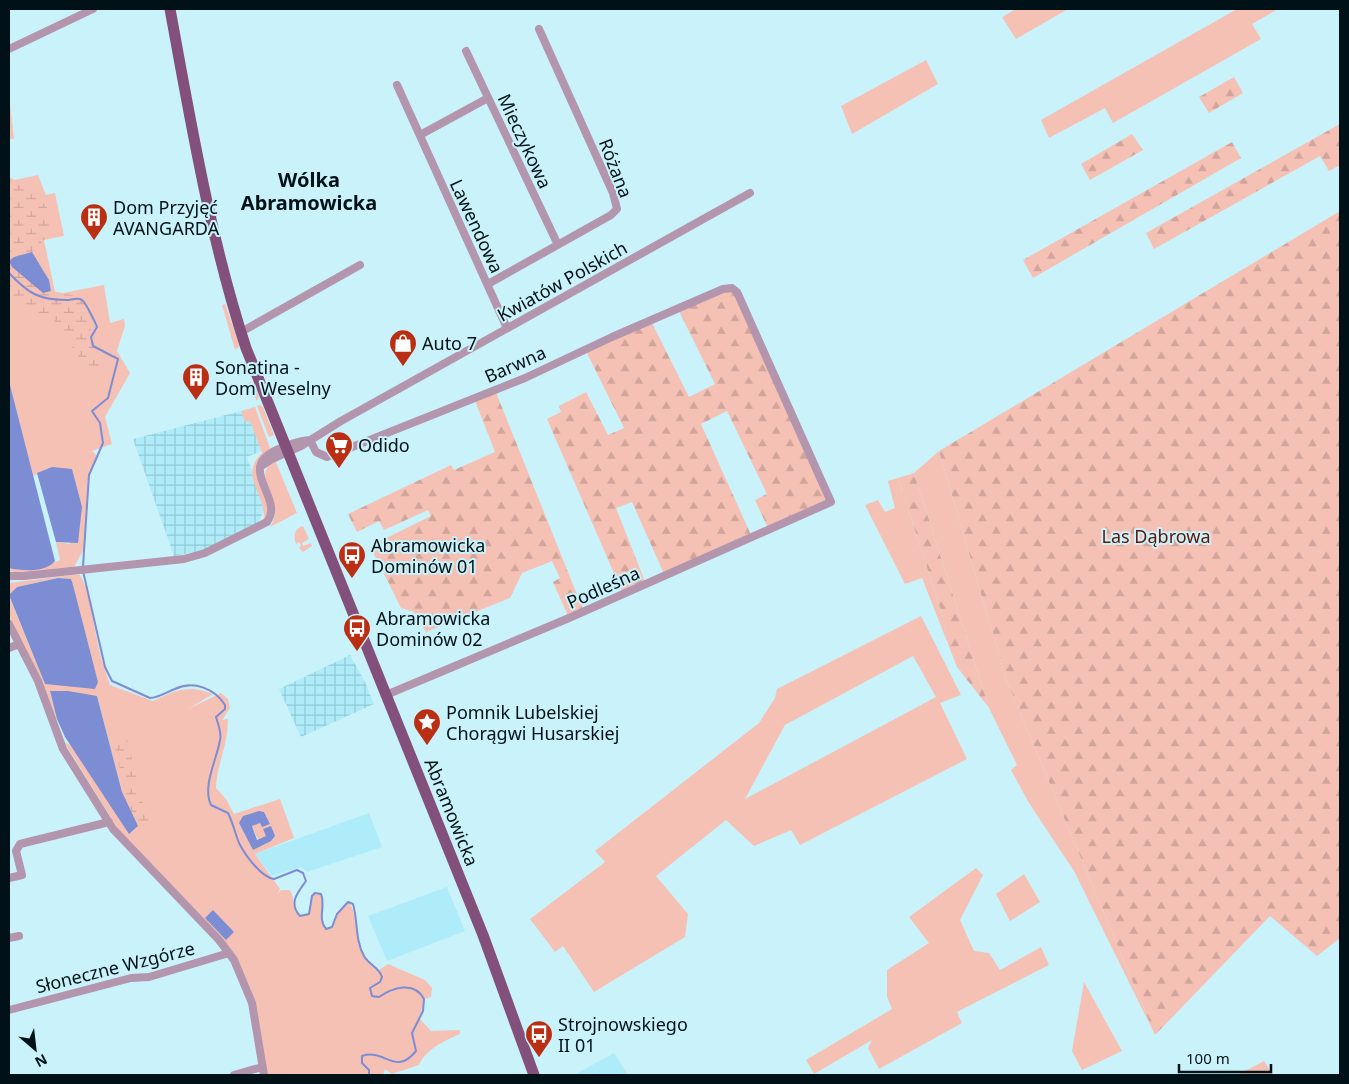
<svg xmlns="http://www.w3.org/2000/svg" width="1349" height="1084" viewBox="0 0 1349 1084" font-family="'Noto Sans',sans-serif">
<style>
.built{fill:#aeecf9}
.industrial{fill:url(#industrial-grid)}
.green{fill:#f6c1b5;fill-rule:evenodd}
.forest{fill:url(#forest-firs)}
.wetland{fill:url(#wetland-marsh)}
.water{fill:#7c8dd3}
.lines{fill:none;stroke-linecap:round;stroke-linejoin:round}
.stream{stroke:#7c8dd3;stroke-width:2}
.minor{stroke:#b396ad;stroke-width:8}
.primary{stroke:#82507a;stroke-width:11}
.labels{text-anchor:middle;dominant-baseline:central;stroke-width:4;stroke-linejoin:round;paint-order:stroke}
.street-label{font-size:18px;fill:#001217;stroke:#caf2fa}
.poi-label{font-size:18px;fill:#001217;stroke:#caf2fa;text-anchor:start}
.park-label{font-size:18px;fill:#5f1507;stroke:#caf2fa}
.quarter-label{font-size:20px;font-weight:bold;fill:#001217;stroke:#caf2fa}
</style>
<defs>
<pattern id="industrial-grid" width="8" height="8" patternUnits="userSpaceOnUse" patternTransform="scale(1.25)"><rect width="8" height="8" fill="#aeecf9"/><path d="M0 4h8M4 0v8" fill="none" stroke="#94c9d5"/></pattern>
<pattern id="forest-firs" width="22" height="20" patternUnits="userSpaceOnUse" patternTransform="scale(1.25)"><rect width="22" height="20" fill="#f6c1b5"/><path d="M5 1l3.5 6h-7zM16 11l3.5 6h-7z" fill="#d1a59b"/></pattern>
<pattern id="wetland-marsh" width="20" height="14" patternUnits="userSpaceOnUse" patternTransform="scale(1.25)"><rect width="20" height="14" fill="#f6c1b5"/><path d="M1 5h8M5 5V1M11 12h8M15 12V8" fill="none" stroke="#d1a59b"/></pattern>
</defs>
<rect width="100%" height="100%" fill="#caf2fa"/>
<path class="built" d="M369 813 382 847 307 872 301 867 272 876 255 854Z
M447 887 465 931 387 961 368 916Z
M614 1053 628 1075H574Z"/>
<path class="industrial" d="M253 408 266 449 247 457 265 506 259 522 204 550 174 556 133 439Z
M350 655 365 682 374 704 301 737 279 689Z"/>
<path class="green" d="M1016 9H1068L1016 39 1002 17Z
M1237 9H1278L1252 24 1261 39 1113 123 1105 108 1049 138 1041 120Z
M926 60 938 84 852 134 841 106Z
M9 103H10L14 139H9Z
M38 175 46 195 55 193 64 236 44 240 55 292 63 293 104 285 110 323 124 319 125 326 117 351 130 373 105 417 112 444 92 451 98 457 89 475 85 547 74 567 21 573 9 571V568L34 570 60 560 56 542 70 544 52 467 33 476 9 381V177L15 180Z
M225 304 240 346 235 350 222 305Z
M251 382 259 396 257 401 248 383Z
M259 405 263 407 274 435 269 437 257 406Z
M255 407 270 448 258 461 256 470 268 509 265 520 259 522 264 518C264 491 239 475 262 453L250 421 245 422 241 411Z
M939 451 1006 679 1155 1035 1074 871 1029 803 1011 770 1017 765 989 708 914 473Z
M275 460 297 513 270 527C288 501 248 477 275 460Z
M898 478 942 614 948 644 922 578 905 584 865 505 878 500 885 512 895 508 888 481Z
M303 526 309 539 302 543 303 546 311 543 312 546 303 552 299 548 301 545 299 542 296 544C293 536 294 529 303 526Z
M71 575H80L87 590 100 654 110 685 153 701C175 690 189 684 213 694L188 709 221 693 228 699 230 708 222 720 228 719C228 746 217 763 216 788L226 799 234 814 280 799 294 838 255 854 280 889 277 895 281 890H290C295 899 293 913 303 916L309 914 312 896 315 893 321 894C326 906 317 919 326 929L332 927 337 914 348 902C356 906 357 942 363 953 366 961 373 964 379 970L388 964 425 980 432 988 431 997 424 999 420 1019 431 1031 460 1030V1034C444 1041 426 1049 419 1065L392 1074 385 1069 383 1075H268L237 961 119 831 64 742 70 745 122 792 97 696 50 692 57 719H53L9 615V583ZM58 578 71 579 45 684 9 596 17 587ZM268 816 252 826 258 840 266 836 253 850 239 823Z
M921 616 961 695 940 703 967 759 800 845 791 830 754 846 726 820 656 876 688 914 685 937 594 992 563 946 555 952 530 919 605 862 595 851 759 723 775 698 777 689ZM913 656 936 697 745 799 785 725Z
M976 868 983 875 960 920 974 951 989 953 1000 970 1041 947 1049 965 957 1012 962 1023 879 1069 868 1048 872 1040 814 1074 806 1060 892 1009 887 997V970L929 943 909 917Z
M1024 874 1040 902 1010 921 996 894Z
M1084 982 1122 1051 1082 1070 1072 1051Z
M1264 1061 1273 1075H1237Z"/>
<path class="forest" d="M1234 77 1243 93 1209 113 1199 97Z
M1340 124V165L1329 171 1320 156 1154 249 1146 233Z
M1132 134 1143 150 1090 180 1081 164Z
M1232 142 1241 158 1033 278 1023 260Z
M1340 211V938L1317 956 1270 916 1155 1035 1006 679 939 451Z
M732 288 831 502 769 530 755 500 767 494 727 411 701 424 752 537 665 576 632 502 616 508 646 584 623 594 547 419 561 412 559 406 586 392 608 435 624 428 585 349 651 321 689 397 715 384 678 309Z
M495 390 584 612 569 618 553 582 560 578 552 561 522 573 510 598 426 632 414 612 401 608 370 546 431 516 428 510 384 530 379 521 357 532 348 514 451 465 454 470 495 452 474 398Z
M914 473 989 708 957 667 948 644 942 614 898 478Z"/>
<path class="wetland" d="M9 177 47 206 50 234 32 252 14 257 9 261 43 293 51 291 83 297 90 315 91 336 103 367 85 366 53 319 9 301Z
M127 739 145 813 151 824 138 826 122 792 124 788 115 747Z"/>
<path class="water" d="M32 252 49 280 51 291 43 293 12 267 9 261 14 257Z
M9 381 55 561C45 573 22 571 9 568Z
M52 467 72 469 82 507 78 543 56 542 37 473Z
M58 578 71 579 73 585 98 682 95 689 45 684 9 595 17 587Z
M50 691H68L97 696 122 792 138 826 129 834 65 737 57 719Z
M259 811 264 812 270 824 262 827 260 823 252 826 257 840 266 836 263 829 271 826 275 836 271 841 253 850 239 823 243 816Z
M213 910 234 932 226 940 205 918Z"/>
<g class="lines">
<path class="stream" d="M9 273C28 293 38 300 67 300 71 300 78 297 82 300 86 303 95 322 97 327L91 337 93 346 118 359 108 398 92 411 100 423 103 443 89 475 83 566
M83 571 105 667 112 681 150 698C158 698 167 692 175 689 194 680 215 689 225 705V709L216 717C218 724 222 733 220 740 217 759 202 786 211 805L228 813C233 823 235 833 239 843 245 855 261 877 274 879L297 870 303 873 306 881C298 892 288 903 300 916L309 914 312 896 315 893 321 894C326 906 317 918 326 929L332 927 337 914 348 902 353 904C358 921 355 940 364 956 369 965 379 967 382 977L380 982 370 988 372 996 379 997C392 988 414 980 424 999L423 1011 412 1033 416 1051C395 1077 385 1048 362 1056V1063L369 1070V1075"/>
<path class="minor" d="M9 49 93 9
M466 51 558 245
M397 85 507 328
M420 135 488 98
M488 284 611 215 617 209 613 193 539 29
M241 332 360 265
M310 440 316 452 327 457 525 378 612 337 723 289 732 288 737 292 831 502 569 618 386 695
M260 467 272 459 301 446 341 421 750 193
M9 576H24L184 559 205 553 267 522C285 498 236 469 276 450 287 445 297 441 310 440
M9 624 38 681 63 749 113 829 219 940 234 960 252 1003 264 1075
M9 648 19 644
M9 878 22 875 16 851 20 844 109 822
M9 938 19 936
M9 1010 131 978 149 977 229 953
M234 1075 262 1067"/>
<path class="primary" d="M170 9C191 123 210 238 246 348L483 935 534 1075"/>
</g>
<defs>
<g id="building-pin" transform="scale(1.4375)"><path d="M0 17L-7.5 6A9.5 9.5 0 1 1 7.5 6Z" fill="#ba2f13" stroke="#caf2fa"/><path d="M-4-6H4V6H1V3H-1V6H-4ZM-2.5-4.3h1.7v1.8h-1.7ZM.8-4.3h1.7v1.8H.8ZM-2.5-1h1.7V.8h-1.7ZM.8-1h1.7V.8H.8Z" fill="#fff"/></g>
<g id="shop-pin" transform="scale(1.4375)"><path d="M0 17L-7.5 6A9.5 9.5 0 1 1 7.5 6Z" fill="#ba2f13" stroke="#caf2fa"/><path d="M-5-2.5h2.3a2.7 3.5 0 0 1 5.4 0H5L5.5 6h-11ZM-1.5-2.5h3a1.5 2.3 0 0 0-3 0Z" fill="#fff"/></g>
<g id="supermarket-pin" transform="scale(1.4375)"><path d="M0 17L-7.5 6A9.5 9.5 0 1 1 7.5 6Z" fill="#ba2f13" stroke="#caf2fa"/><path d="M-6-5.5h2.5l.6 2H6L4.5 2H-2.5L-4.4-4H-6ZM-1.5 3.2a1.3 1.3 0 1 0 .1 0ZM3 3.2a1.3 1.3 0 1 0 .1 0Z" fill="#fff"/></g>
<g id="bus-pin" transform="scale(1.4375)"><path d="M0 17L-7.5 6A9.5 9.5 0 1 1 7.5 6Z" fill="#ba2f13" stroke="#caf2fa"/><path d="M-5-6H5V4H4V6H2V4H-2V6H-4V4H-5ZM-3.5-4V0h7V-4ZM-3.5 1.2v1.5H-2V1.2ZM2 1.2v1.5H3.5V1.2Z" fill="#fff"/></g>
<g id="sight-pin" transform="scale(1.4375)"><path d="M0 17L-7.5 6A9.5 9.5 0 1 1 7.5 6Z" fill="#ba2f13" stroke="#caf2fa"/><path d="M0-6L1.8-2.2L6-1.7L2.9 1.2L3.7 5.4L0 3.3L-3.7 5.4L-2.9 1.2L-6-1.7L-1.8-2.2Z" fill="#fff"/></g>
</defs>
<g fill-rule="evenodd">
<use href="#building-pin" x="94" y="217"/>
<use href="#shop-pin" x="403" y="343"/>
<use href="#building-pin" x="196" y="377"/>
<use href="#supermarket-pin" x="339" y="445"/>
<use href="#bus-pin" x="352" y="555"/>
<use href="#bus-pin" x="357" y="628"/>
<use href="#sight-pin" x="427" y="722"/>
<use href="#bus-pin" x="539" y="1034"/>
</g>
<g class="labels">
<g class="street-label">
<text transform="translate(525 141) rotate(65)">Mieczykowa</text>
<text transform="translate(616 168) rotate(69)">Różana</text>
<text transform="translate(477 226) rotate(65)">Lawendowa</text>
<text transform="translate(562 281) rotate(-29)">Kwiatów Polskich</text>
<text transform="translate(515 364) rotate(-24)">Barwna</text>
<text transform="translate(603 587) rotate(-24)">Podleśna</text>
<text transform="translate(452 812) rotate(68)">Abramowicka</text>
<text transform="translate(115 967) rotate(-14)">Słoneczne Wzgórze</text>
</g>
<g class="poi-label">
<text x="113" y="207">Dom Przyjęć<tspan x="113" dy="21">AVANGARDA</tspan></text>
<text x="422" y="343">Auto 7</text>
<text x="215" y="367">Sonatina -<tspan x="215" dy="21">Dom Weselny</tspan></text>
<text x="358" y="445">Odido</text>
<text x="371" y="545">Abramowicka<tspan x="371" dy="21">Dominów 01</tspan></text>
<text x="376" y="618">Abramowicka<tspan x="376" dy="21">Dominów 02</tspan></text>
<text x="446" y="712">Pomnik Lubelskiej<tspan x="446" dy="21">Chorągwi Husarskiej</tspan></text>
<text x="558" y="1024">Strojnowskiego<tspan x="558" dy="21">II 01</tspan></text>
</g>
<g class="park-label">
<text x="1156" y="536">Las Dąbrowa</text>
</g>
<g class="quarter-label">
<text x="309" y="179">Wólka<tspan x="309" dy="23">Abramowicka</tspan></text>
</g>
</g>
<rect width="1349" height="1084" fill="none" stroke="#001217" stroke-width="20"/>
<g transform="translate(35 1049) rotate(152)" stroke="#caf2fa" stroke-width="4" paint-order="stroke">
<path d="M0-4L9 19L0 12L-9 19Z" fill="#001217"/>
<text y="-8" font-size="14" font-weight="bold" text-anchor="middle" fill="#001217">N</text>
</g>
<path d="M1179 1064v8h92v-8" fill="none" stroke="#001217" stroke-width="2.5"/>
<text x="1186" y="1064" font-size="15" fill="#001217" stroke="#caf2fa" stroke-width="4" paint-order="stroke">100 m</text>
</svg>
